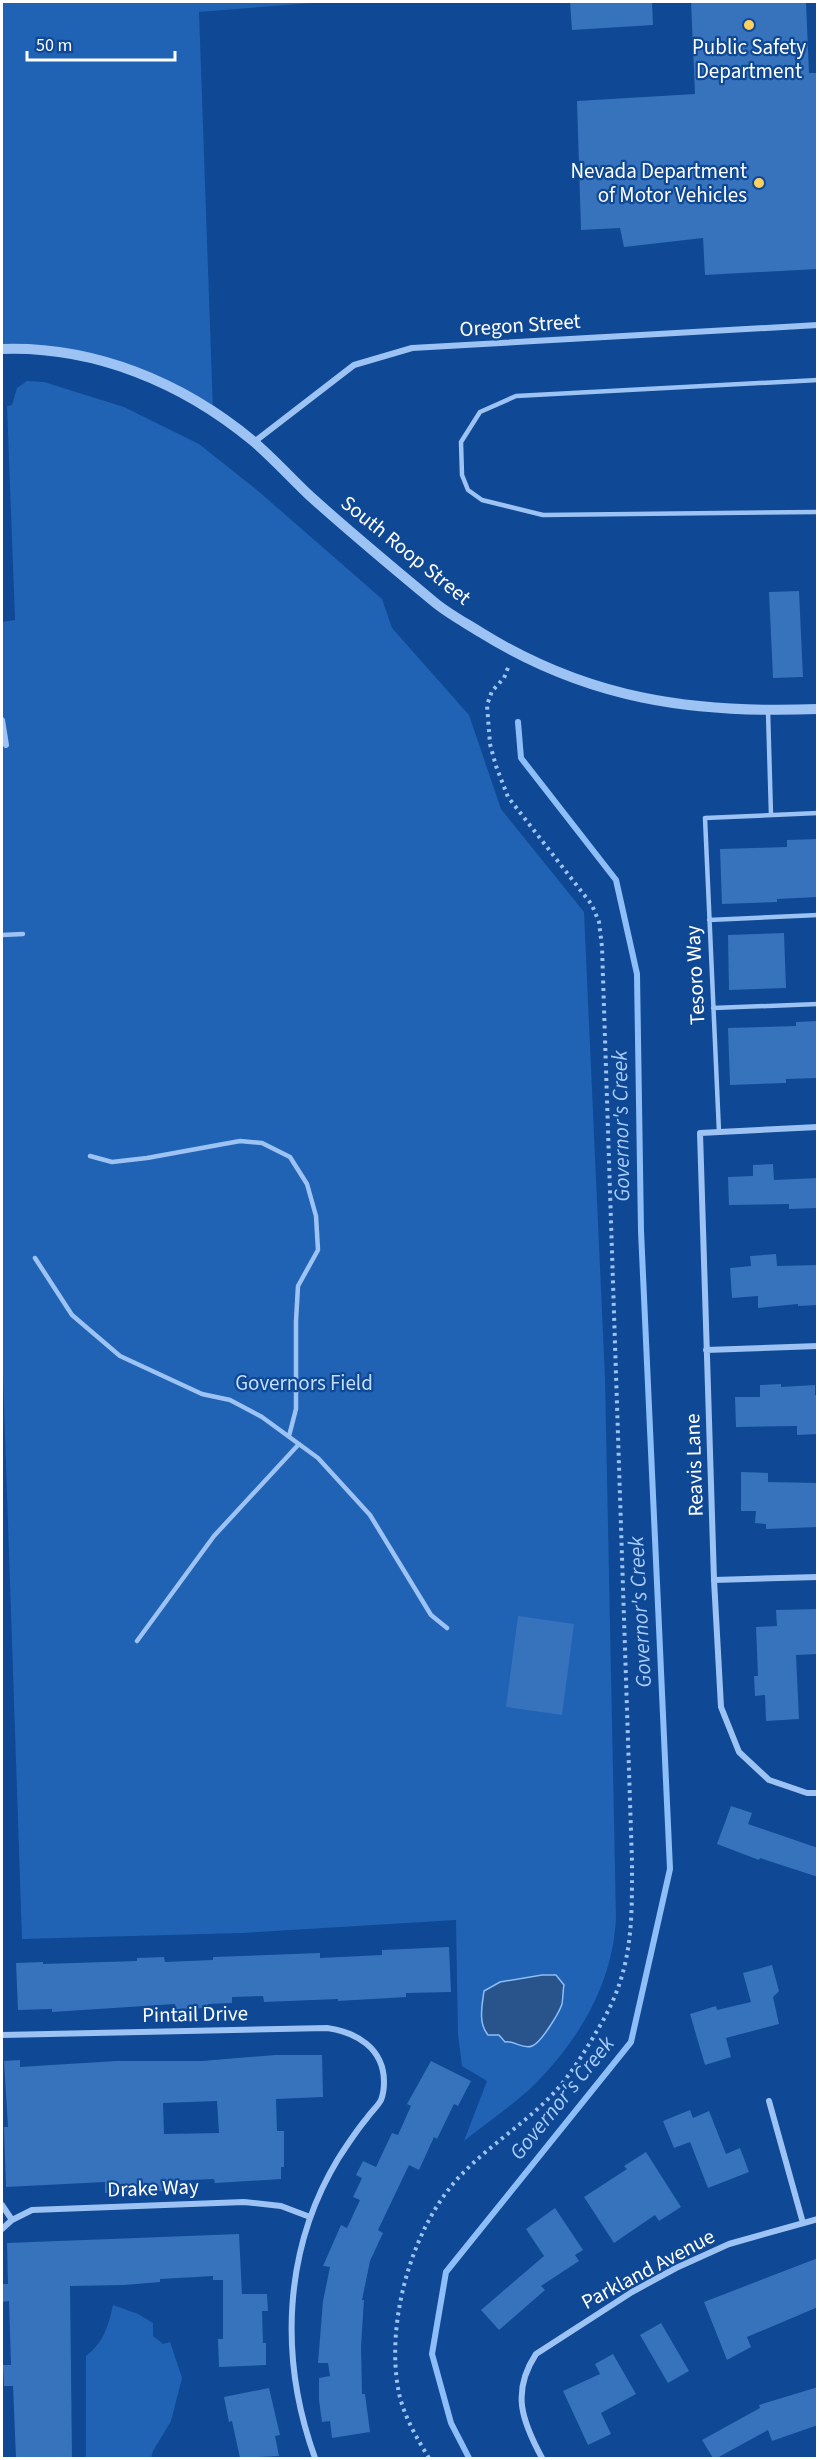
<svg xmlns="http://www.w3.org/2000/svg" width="819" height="2460" viewBox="0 0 819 2460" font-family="'Source Sans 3',sans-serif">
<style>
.green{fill:#2062b4}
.water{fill:#29538b;stroke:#8dbef8;stroke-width:1.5}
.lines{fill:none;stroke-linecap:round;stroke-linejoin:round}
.stream{stroke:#8dbef8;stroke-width:6}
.building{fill:#3772bd;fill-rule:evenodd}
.path{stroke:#9cc3f4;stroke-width:4;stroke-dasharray:3 4.5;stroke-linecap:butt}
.service{stroke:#9cc3f4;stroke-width:4.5}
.minor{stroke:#9cc3f4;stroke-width:6}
.tertiary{stroke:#9cc3f4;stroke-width:10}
.poi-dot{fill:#ffd25f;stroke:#0f4894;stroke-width:2}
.labels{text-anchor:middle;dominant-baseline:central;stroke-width:4.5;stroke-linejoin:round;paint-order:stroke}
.poi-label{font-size:21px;fill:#fff;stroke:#0f4894}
.street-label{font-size:21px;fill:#fff;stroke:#0f4894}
.park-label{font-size:21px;fill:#c4defe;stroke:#0f4894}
.water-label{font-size:22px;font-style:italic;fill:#a8cdfb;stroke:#0f4894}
</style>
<rect width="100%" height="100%" fill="#0f4894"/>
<path class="green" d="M2 2H324L199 12 213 411 96 359 2 351Z
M27 381 44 382 124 407 199 444 257 490 382 599 392 628 469 715 501 809 584 912 605 1378 616 1918C613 1981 582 2035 539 2080 517 2103 488 2121 464 2141L487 2081 462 2066 458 2035 456 1920 242 1933 22 1939 2 1346V622L15 620 7 406 12 405 17 388Z
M113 2305 138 2314 153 2323V2336L163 2344 170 2342 182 2378 171 2421 153 2451 151 2458H86V2356C104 2342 108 2327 113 2305Z"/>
<path class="water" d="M542 1975H556L564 1985C563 1990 563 1998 562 2004 559 2013 541 2043 532 2046 523 2050 514 2040 505 2042L499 2035H488C478 2023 482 2006 484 1991L500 1982Z"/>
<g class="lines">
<path class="stream" d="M469 2458 451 2423 432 2354 446 2272 631 2042 670 1869 641 1231 637 974 616 880 521 758 518 722"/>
</g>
<path class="building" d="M570 2H652L653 25 572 30Z
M691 2H806L809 73H816L818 96V269L705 275 703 238 624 247 620 228 581 230 577 101 695 94Z
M799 591 803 677 773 678 769 592Z
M818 839V897L777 899V902L722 904 720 849 787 847V840Z
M784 933 786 988 729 990 728 935Z
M818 1021V1078L786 1079V1083L730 1085 728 1028 796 1026V1022Z
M773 1164 774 1180 818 1178V1208L789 1209V1204L729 1205 728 1177 753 1176V1165Z
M776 1254 777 1266 818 1265V1305L798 1306V1304L758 1308V1296L732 1298 730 1268 751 1266 750 1256Z
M781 1384V1387L815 1385V1395H818V1434L797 1435V1426L736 1427 735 1397H760V1385Z
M741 1472 768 1473V1482L818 1483V1527L766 1529V1524L755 1523 756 1511H741Z
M818 1609V1654L796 1655 799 1719 766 1721 765 1695 755 1696 754 1676H758L756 1627 777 1626 776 1610Z
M518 1616 574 1624 562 1715 506 1707Z
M731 1806 752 1813 748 1824 818 1848V1877L760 1858 759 1860 717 1844Z
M449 1947 451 1992 406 1993V1997L338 2001V1999L264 2002 263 1996 232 1997V2003L208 2004V2008L176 2009 175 2004 52 2012V2009L18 2010 16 1963 43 1962V1964L137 1961V1958L164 1957 165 1962 213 1960V1957L320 1953V1958L382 1955V1950Z
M772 1965 779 1991 773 1997 779 2024 726 2038 731 2057 705 2065 690 2014 716 2006 717 2010 751 2002 743 1973Z
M275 2055H322L323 2097 276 2099 277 2131H284V2167H281V2179L215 2183 214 2179 164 2181V2191L105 2193V2182L6 2187 4 2127H8L4 2061 20 2060V2067L116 2061H202ZM217 2101 219 2133 164 2134 163 2103Z
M431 2061 471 2081 458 2106 454 2104 437 2139 434 2137 419 2170 409 2165 378 2230 383 2233 370 2261 362 2300H364L361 2346 362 2394H365L370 2432 332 2438 330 2421 322 2422 319 2400V2378L330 2376 328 2363H318L323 2301 330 2267 323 2266 341 2225 347 2228 360 2200 353 2197 362 2178 356 2175 363 2161 376 2167 392 2133 398 2135 411 2106 407 2104Z
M690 2110 693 2118 709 2111 726 2154 740 2148 749 2172 708 2188 690 2142 674 2148 663 2121Z
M646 2152 681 2207 659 2221 655 2215 614 2243 584 2197 627 2169 624 2166Z
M555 2208 583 2250 575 2255 579 2261 541 2286 545 2290 499 2330 481 2310 544 2256 526 2229Z
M239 2234 242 2294H267L268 2311H262L263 2343H266V2365L219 2367 218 2339H223V2280H213V2276L160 2279V2282L124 2285 70 2286 72 2458H16L13 2386H4L3 2365H11L9 2301 2 2302V2284H8L7 2243Z
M818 2258V2307L747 2337 751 2347 727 2360 704 2302Z
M661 2323 689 2371 668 2383 640 2335Z
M613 2354 636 2394 601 2413 611 2434 588 2445 563 2391 600 2374 595 2364Z
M818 2387V2425L772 2441 768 2430 717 2458H713L702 2440 760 2408 759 2405Z
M269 2388 280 2435 275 2436 279 2456 240 2458 232 2421 229 2422 224 2397Z"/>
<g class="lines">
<path class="path" d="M429 2458C416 2437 402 2413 398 2388 386 2319 413 2223 463 2173 490 2145 524 2124 552 2095 571 2075 587 2048 601 2024 633 1969 632 1923 632 1862L602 947 599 922 592 905 508 797 496 766 490 744 487 705 492 691 504 678 509 665"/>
<path class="service" d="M818 380 516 396 480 412 461 442 462 475 468 490 482 500 543 515 818 512
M768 711 771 815
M709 920 818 915
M2 935 23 934
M713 1008 818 1004
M719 1132 705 818 818 813
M90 1156 112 1162 147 1158 240 1141 262 1143 290 1157 307 1184 316 1216 318 1250 298 1286 296 1321V1409L289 1436
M35 1258 72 1315 120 1356 202 1394 230 1400 262 1417 318 1458 370 1515 431 1615 447 1628
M137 1641 214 1536 299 1444"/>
<path class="minor" d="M254 442 354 365 412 348 818 325
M2 720 6 745
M818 1127 700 1133 714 1580 721 1707 739 1752 769 1780 807 1793H818
M706 1350 818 1346
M714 1580 818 1577
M2 2035 327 2028C356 2032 384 2048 384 2082 384 2087 383 2095 381 2100 378 2106 371 2112 367 2118 356 2131 347 2145 338 2159 283 2250 279 2359 315 2458
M769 2101 803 2223
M2 2205 12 2220
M2 2229 12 2220 32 2210 244 2202 281 2206 310 2217
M542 2458C522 2421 511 2392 536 2354L632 2292 676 2268 729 2244 818 2219"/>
<path class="tertiary" d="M2 349C94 346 182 382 253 441 273 458 291 478 310 496 350 532 392 567 433 601 447 613 464 622 480 632 588 699 692 714 818 709"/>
</g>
<g class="poi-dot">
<circle cx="749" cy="25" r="6"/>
<circle cx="759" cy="183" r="6"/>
</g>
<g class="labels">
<g class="poi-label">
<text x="749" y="47">Public Safety<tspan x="749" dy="24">Department</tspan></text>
<text x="747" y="171" text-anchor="end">Nevada Department<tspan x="747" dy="24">of Motor Vehicles</tspan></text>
</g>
<g class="street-label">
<text transform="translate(520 325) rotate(-4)">Oregon Street</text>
<text transform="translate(406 550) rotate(39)">South Roop Street</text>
<text transform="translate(695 975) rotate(-93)">Tesoro Way</text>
<text transform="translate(694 1465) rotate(-92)">Reavis Lane</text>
<text transform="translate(195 2014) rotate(-1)">Pintail Drive</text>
<text transform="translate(153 2188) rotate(-2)">Drake Way</text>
<text transform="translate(648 2269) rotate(-28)">Parkland Avenue</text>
</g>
<g class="park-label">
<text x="304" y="1383">Governors Field</text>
</g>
<g class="water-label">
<text transform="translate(621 1126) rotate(-91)">Governor's Creek</text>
<text transform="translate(640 1612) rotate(-93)">Governor's Creek</text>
<text transform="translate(562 2098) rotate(-51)">Governor's Creek</text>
</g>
</g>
<rect width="819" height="2460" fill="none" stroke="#ffffff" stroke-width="6"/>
<path d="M27 51v9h148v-9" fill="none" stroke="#ffffff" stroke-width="3"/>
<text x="36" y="51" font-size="18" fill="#ffffff" stroke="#0f4894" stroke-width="4.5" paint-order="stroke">50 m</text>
</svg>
